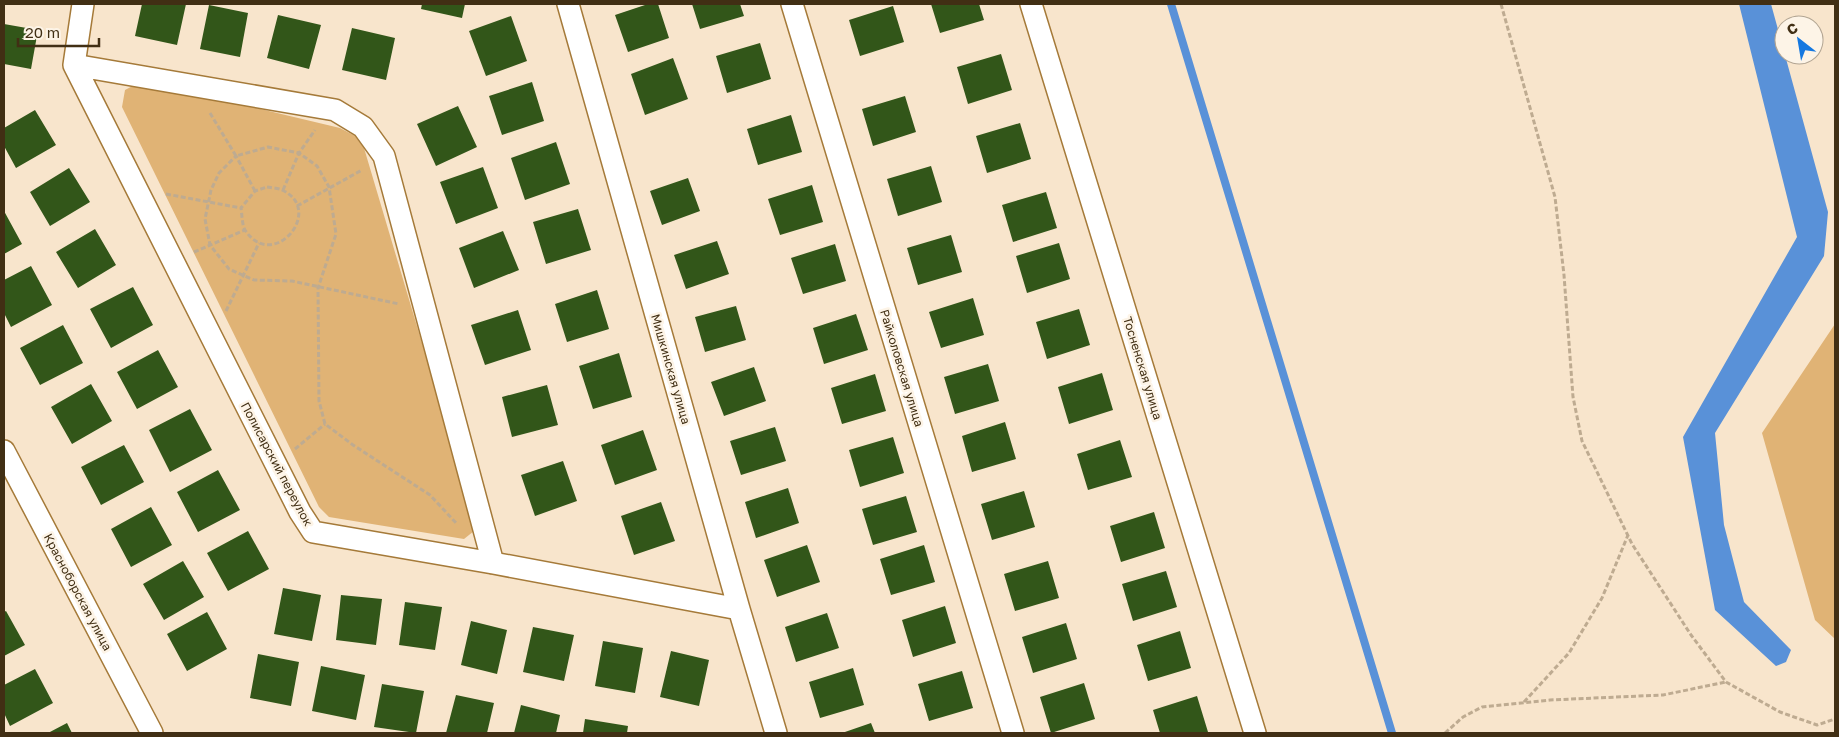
<svg xmlns="http://www.w3.org/2000/svg" width="1839" height="737" viewBox="0 0 1839 737" font-family="'Golos Text',sans-serif">
<style>
.green{fill:#e0b375}
.water{fill:#5991d8}
.lines{fill:none;stroke-linecap:round;stroke-linejoin:round}
.stream{stroke:#5991d8;stroke-width:8}
.building{fill:#325619}
.minor-casing{stroke:#a57a39;stroke-width:24}
.path{stroke:#beab91;stroke-width:3;stroke-dasharray:5 2.5;stroke-linecap:butt}
.minor{stroke:#fff;stroke-width:21}
.labels{text-anchor:middle;dominant-baseline:central;stroke-width:5;stroke-linejoin:round;paint-order:stroke}
.street-label{font-size:12px;fill:#412f14;stroke:#fdf4e7}
</style>
<rect width="100%" height="100%" fill="#f8e5cc"/>
<path class="green" d="M142 81 340 128 355 136 364 148 474 518V531L464 539 329 517 319 507 122 107 125 90Z
M1835 324V639L1815 620 1762 433Z"/>
<path class="water" d="M1739 4H1771L1828 212 1824 256 1715 433 1724 525 1744 602 1791 650 1786 662 1776 666 1715 610 1683 437 1797 237Z"/>
<g class="lines">
<path class="stream" d="M1171 4 1392 733"/>
</g>
<path class="building" d="M142 4H186L177 45 135 36Z
M422 4H465L462 18 421 9Z
M648 4H658L669 38 628 52 615 15Z
M692 4H740L744 16 700 29Z
M931 4H979L984 20 940 33Z
M209 5 248 13 240 57 200 49Z
M893 6 904 42 860 56 849 20Z
M278 15 321 25 309 69 267 58Z
M511 16 527 61 486 76 469 31Z
M4 24 38 30 31 69 4 64Z
M352 28 395 38 386 80 342 70Z
M760 43 771 79 727 93 716 56Z
M1001 54 1012 90 968 104 957 67Z
M673 58 688 99 645 115 631 74Z
M532 82 544 121 502 135 489 96Z
M905 96 916 132 873 146 862 109Z
M458 106 477 147 436 166 417 124Z
M35 110 56 145 16 168 4 146V128Z
M791 115 802 152 758 165 747 129Z
M1020 123 1031 159 987 173 976 136Z
M556 142 570 184 525 200 511 158Z
M931 166 942 202 898 216 887 179Z
M483 167 498 208 456 224 440 182Z
M69 168 90 202 50 226 30 192Z
M688 178 700 211 662 225 650 191Z
M812 185 823 222 780 235 768 199Z
M1046 192 1057 228 1013 242 1002 205Z
M578 209 591 250 546 264 533 222Z
M4 211 22 244 4 254Z
M95 229 116 265 78 288 56 252Z
M503 231 519 270 474 288 459 248Z
M951 235 962 272 918 285 907 248Z
M717 241 729 274 686 289 674 255Z
M1059 243 1070 279 1027 293 1016 256Z
M835 244 846 281 803 294 791 258Z
M31 266 52 305 11 327 4 313V280Z
M133 287 153 325 111 348 90 309Z
M597 290 609 329 567 342 555 304Z
M973 298 984 335 941 348 929 312Z
M736 306 746 340 705 352 695 317Z
M1079 309 1090 345 1047 359 1036 322Z
M518 310 531 350 485 365 471 325Z
M856 314 868 350 824 364 813 328Z
M63 325 83 363 40 385 20 348Z
M158 350 178 387 137 409 117 372Z
M619 353 632 397 593 409 579 366Z
M988 364 999 401 955 414 944 377Z
M754 367 766 401 724 416 711 382Z
M1102 373 1113 410 1069 424 1058 387Z
M875 374 886 411 842 424 831 388Z
M91 384 112 421 72 444 51 407Z
M547 385 558 425 512 437 502 397Z
M190 409 212 450 170 472 149 430Z
M1005 422 1016 459 972 472 962 436Z
M775 427 786 461 741 475 730 441Z
M643 430 657 470 615 485 601 445Z
M893 437 904 473 860 487 849 450Z
M1120 440 1132 477 1088 490 1077 454Z
M124 445 144 482 101 505 81 467Z
M563 461 577 501 535 516 521 475Z
M218 470 240 510 198 532 177 492Z
M788 488 799 523 756 538 745 502Z
M1024 491 1035 527 992 540 981 504Z
M906 496 917 532 873 545 862 509Z
M661 502 675 541 634 555 621 516Z
M151 507 172 545 131 567 111 529Z
M1154 512 1165 548 1121 562 1110 526Z
M248 531 269 569 228 591 207 553Z
M807 545 820 582 777 597 764 560Z
M924 545 935 582 891 595 880 559Z
M183 561 204 597 164 620 143 584Z
M1048 561 1059 598 1015 611 1004 574Z
M1166 571 1177 607 1133 621 1122 584Z
M283 588 321 595 312 641 274 634Z
M341 595 382 599 376 645 336 640Z
M405 602 442 607 435 650 399 645Z
M945 606 956 643 913 657 902 620Z
M6 611 25 645 4 656V612Z
M207 612 227 649 187 671 167 634Z
M827 613 839 648 796 662 785 627Z
M471 621 507 630 497 674 461 665Z
M1066 623 1077 659 1033 673 1022 637Z
M533 627 574 635 564 681 523 672Z
M1180 631 1191 668 1148 681 1137 645Z
M603 641 643 648 635 693 595 686Z
M671 651 709 660 699 706 660 697Z
M258 654 299 662 291 706 250 698Z
M321 666 365 675 356 720 312 711Z
M853 668 864 705 820 718 809 682Z
M35 669 53 703 10 726 4 713V685Z
M962 671 973 708 929 721 918 684Z
M1084 683 1095 719 1051 733 1040 697Z
M382 684 424 691 416 733 374 727Z
M456 695 494 703 487 733H446Z
M1197 696 1208 732 1160 733 1153 710Z
M521 705 560 715 556 733H514Z
M585 719 628 726 627 733H583Z
M67 723 72 733H48Z
M871 723 875 733H842Z"/>
<g class="lines">
<g class="minor-casing">
<path id="minor" d="M83 4 74 65 300 512 313 532 493 563 739 609
M568 4 739 609 776 733
M792 4 1013 733
M1031 4 1255 733
M74 65 335 110 363 127 384 156 493 563
M4 451 152 733"/>
</g>
<path class="path" d="M1501 4 1555 197 1564 275 1573 397 1582 441 1632 544 1691 635 1726 682 1780 712 1817 725 1835 719
M210 113 236 156 268 147 299 153 317 166 329 187 336 234 318 288 319 401 325 424 353 445 430 495 457 524
M267 187C272 188 278 188 282 190 326 210 273 273 245 230 242 225 242 214 241 208L255 191Z
M283 190 299 153 315 130
M255 191 236 156 219 173 211 190 205 219 210 245 229 269 254 280 292 281 399 304
M166 194 241 208
M297 206 362 170
M194 252 245 230
M226 311 259 243
M295 449 325 424
M1524 702 1569 653 1602 598 1628 535
M1445 733 1463 717 1482 707 1550 700 1663 695 1726 682"/>
<use href="#minor" class="minor"/>
</g>
<g class="labels">
<g class="street-label">
<text transform="translate(902 368) rotate(73)">Райколовская улица</text>
<text transform="translate(1143 368) rotate(73)">Тосненская улица</text>
<text transform="translate(671 369) rotate(74)">Мишкинская улица</text>
<text transform="translate(277 464) rotate(62)">Полисарский переулок</text>
<text transform="translate(78 592) rotate(62)">Красноборская улица</text>
</g>
</g>
<rect width="1839" height="737" fill="none" stroke="#412f14" stroke-width="10"/>
<g transform="translate(1799 40) rotate(329)"><circle r="24" fill="#fdf4e7" stroke="#b2a593"/>
<path d="M0-4L9 19L0 12L-9 19Z" fill="#1578e0"/>
<text y="-8" font-size="14" font-weight="bold" text-anchor="middle" fill="#412f14">С</text>
</g>
<path d="M18 38v8h81v-8" fill="none" stroke="#412f14" stroke-width="2.5"/>
<text x="25" y="38" font-size="15" fill="#412f14" stroke="#fdf4e7" stroke-width="4" paint-order="stroke">20 m</text>
</svg>
